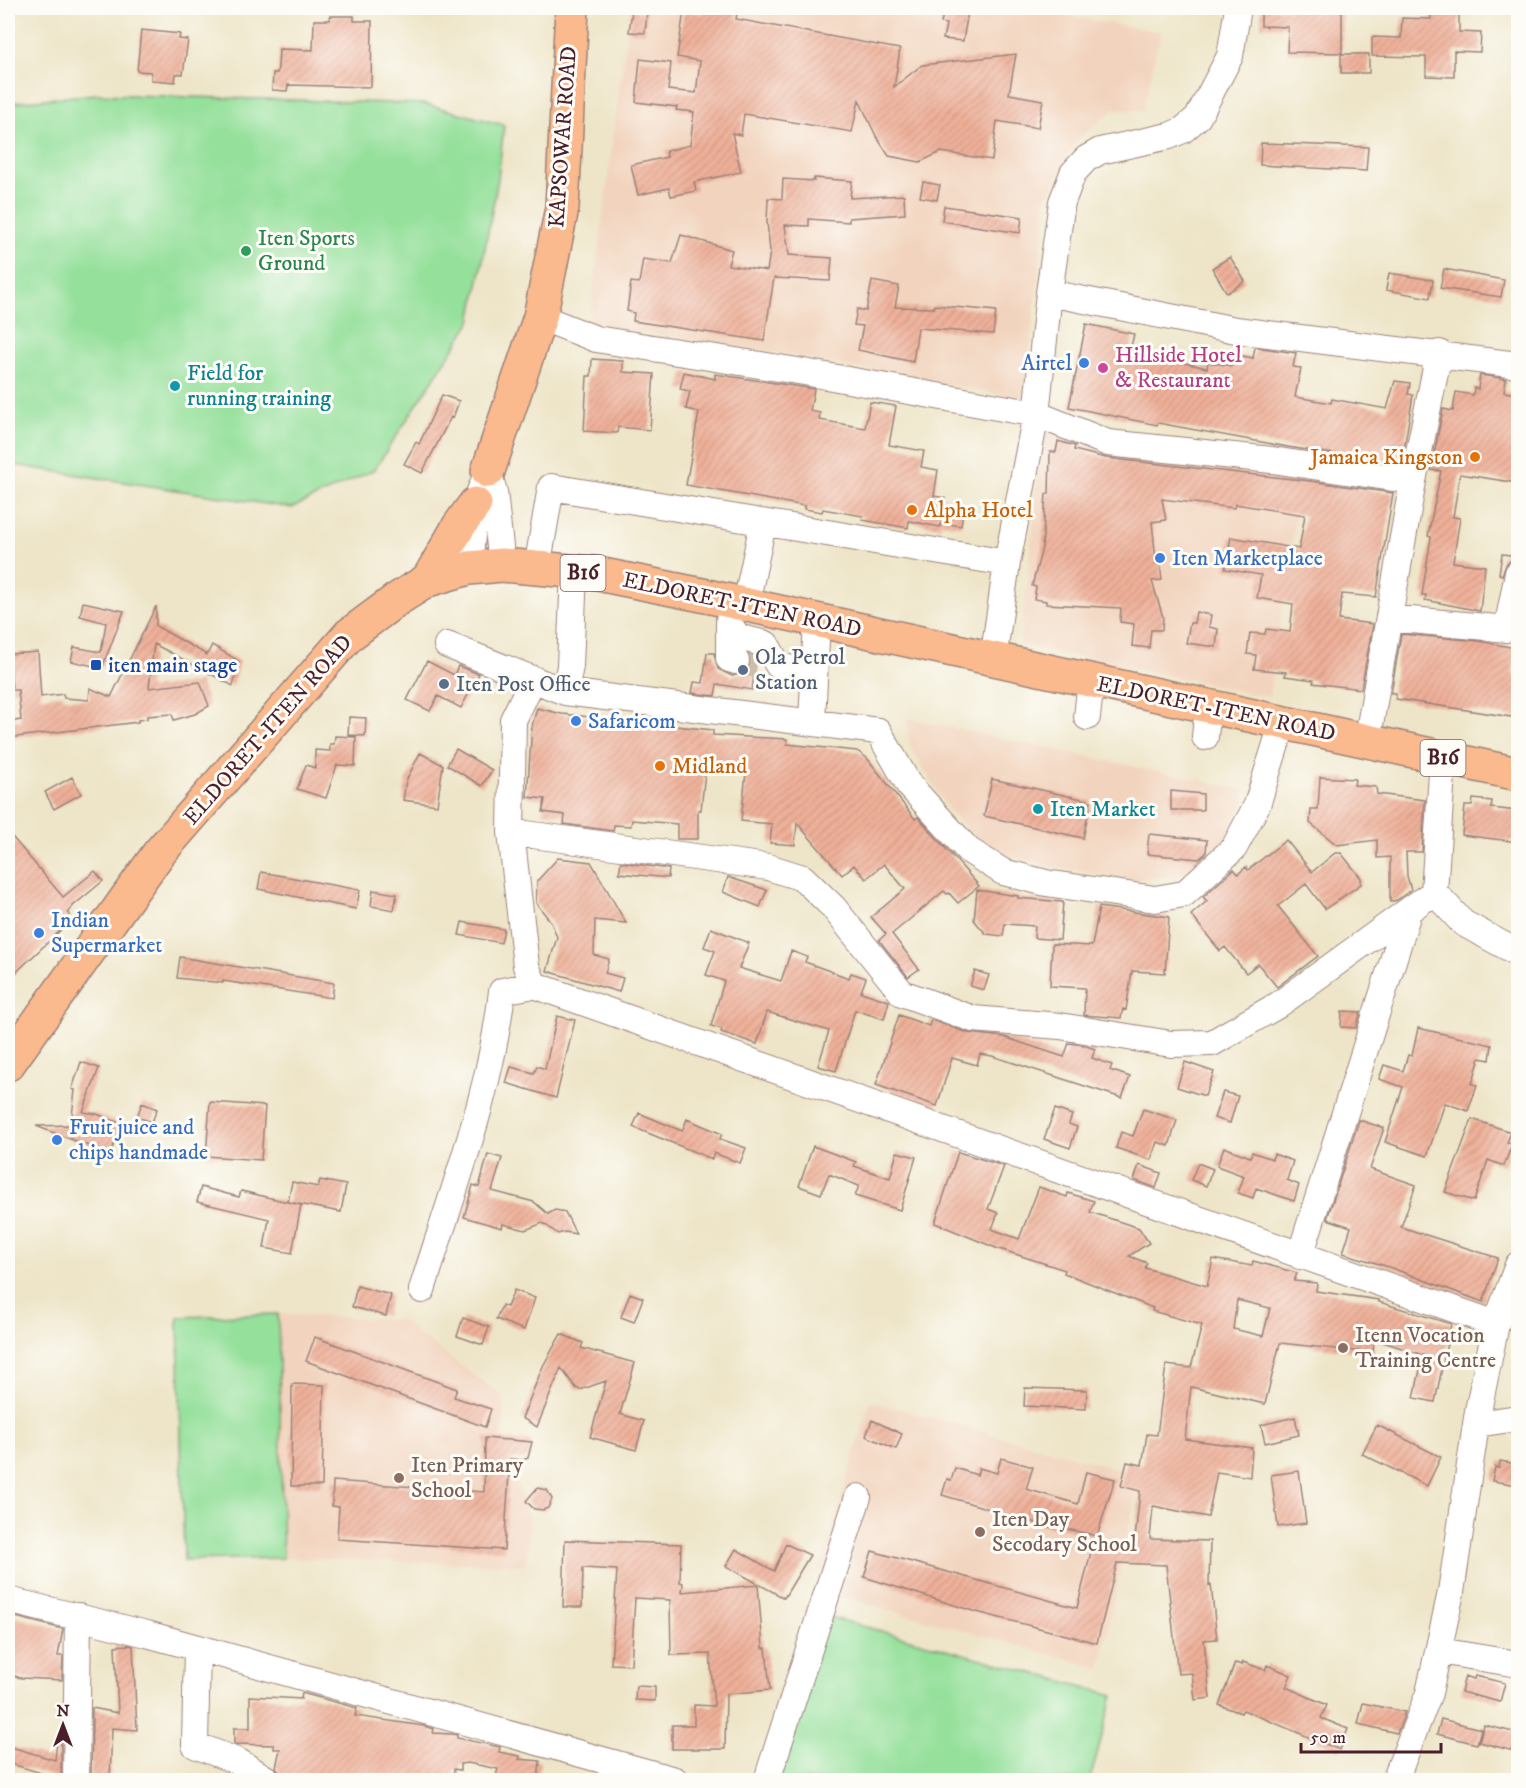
<svg xmlns="http://www.w3.org/2000/svg" width="1526" height="1788" viewBox="0 0 1526 1788" font-family="'IM FELL DW Pica',serif">
<style>
.built{fill:#f2d4be}
.garden{fill:#95e09b;stroke:#708063;stroke-width:1.5}
.building{fill:url(#building-hatch);fill-rule:evenodd}
.lines{fill:none;stroke-linecap:round;stroke-linejoin:round}
.minor-tunnel{stroke:#cdbda9;stroke-width:26;stroke-dasharray:26 13;stroke-linecap:butt}
.minor-casing{stroke:#9c827a;stroke-width:28}
.major-casing{stroke:#9c827a;stroke-width:36}
.minor{stroke:#fff;stroke-width:26}
.major{stroke:#fbba8d;stroke-width:33}
.leisure-dot{fill:#2e9e5b;stroke:#fdfcf7;stroke-width:2}
.shop-dot{fill:#3f7fe0;stroke:#fdfcf7;stroke-width:2}
.hotel-dot{fill:#d1479c;stroke:#fdfcf7;stroke-width:2}
.culture-dot{fill:#0f9aa8;stroke:#fdfcf7;stroke-width:2}
.food-dot{fill:#e8710a;stroke:#fdfcf7;stroke-width:2}
.transit-dot{fill:#1a4fb4;stroke:#fdfcf7;stroke-width:2}
.service-dot{fill:#5c6f8a;stroke:#fdfcf7;stroke-width:2}
.education-dot{fill:#8d6e63;stroke:#fdfcf7;stroke-width:2}
.labels{text-anchor:middle;dominant-baseline:central;stroke-width:6;stroke-linejoin:round;paint-order:stroke}
.shield{fill:#fdfcf7;stroke:#806168;stroke-width:1.5}
.shield-label{font-size:21px;font-weight:bold;fill:#4a1f2b}
.street-label{font-size:22px;fill:#4a1f2b;stroke:#fdfcf7}
.leisure-label{font-size:22px;fill:#27864d;stroke:#fdfcf7;text-anchor:start}
.hotel-label{font-size:22px;fill:#b23c85;stroke:#fdfcf7;text-anchor:start}
.shop-label{font-size:22px;fill:#366cbe;stroke:#fdfcf7;text-anchor:start}
.culture-label{font-size:22px;fill:#0d838f;stroke:#fdfcf7;text-anchor:start}
.food-label{font-size:22px;fill:#c56008;stroke:#fdfcf7;text-anchor:start}
.service-label{font-size:22px;fill:#4e5e75;stroke:#fdfcf7;text-anchor:start}
.transit-label{font-size:22px;fill:#164399;stroke:#fdfcf7;text-anchor:start}
.education-label{font-size:22px;fill:#785e54;stroke:#fdfcf7;text-anchor:start}
</style>
<defs>
<pattern id="building-hatch" width="6" height="6" patternUnits="userSpaceOnUse" patternTransform="scale(1.5)"><rect width="6" height="6" fill="#efb099"/><path d="M-1 1l2-2M0 6l6-6M5 7l2-2" fill="none" stroke="#ce9784"/></pattern>
</defs>
<rect width="100%" height="100%" fill="#fdfcf7"/>
<filter id="ink" filterUnits="userSpaceOnUse"><feTurbulence type="fractalNoise" baseFrequency=".0167" numOctaves="2"/><feDisplacementMap in="SourceGraphic" scale="12" xChannelSelector="R" yChannelSelector="G"/><feConvolveMatrix kernelMatrix="1 2 1 2 8 2 1 2 1" color-interpolation-filters="sRGB"/></filter>
<filter id="wash" filterUnits="userSpaceOnUse"><feTurbulence type="fractalNoise" baseFrequency=".008" numOctaves="4" result="noise"/><feDisplacementMap in="SourceGraphic" scale="24" xChannelSelector="R" yChannelSelector="G"/><feGaussianBlur stdDeviation="1.35" result="paint"/><feColorMatrix in="noise" values="0 0 0 0 0 0 0 0 0 0 0 0 0 0 0 0 0 1.4 0 .05"/><feComposite in="paint" operator="in"/></filter>
<g filter="url(#wash)">
<rect width="100%" height="100%" fill="#eee5c8"/>
<path class="built" d="M630 8H1023L1161 32 1143 110H1113L1074 143 1046 201 1025 399 769 352 589 324Z
M1043 430 1303 471 1269 697 1020 645Z
M907 718 1245 790 1244 804 1216 858 1193 870 1165 877 1127 880 1044 865 1001 854 972 833 948 809 910 747Z
M278 1314 400 1320 504 1397 502 1435 530 1521 526 1565 283 1558Z
M870 1401 1140 1475 1100 1668 814 1589Z"/>
<path class="garden" d="M95 94 425 104 504 125 498 179 471 322 374 470 292 508 8 464V103Z
M278 1314 283 1558 184 1560 178 1317Z
M826 1616 1113 1695 1090 1780H780Z"/>
<g id="blocks">
<path class="building" d="M704 8H738L736 19 900 49 894 87 922 65 1016 54 1009 94 1043 100 1038 128 997 121 992 160 941 152 920 162 889 156 876 136 859 100 852 132 744 114 741 135 732 133 741 172 694 182 696 191 671 196 669 188 638 195 631 165 667 157 666 151 690 145 694 112 676 110 677 107 636 102 640 59 671 63 668 90 696 93 700 61 677 57 684 11 703 14Z
M944 8 968 12 963 41 943 39 946 24 941 23Z
M1261 8 1342 11V53L1287 52 1288 27 1261 26Z
M1431 8H1459V32L1481 33 1480 52 1454 51V77L1426 76V57L1372 56V37L1401 38 1402 18 1431 19Z
M632 10 647 12 645 33 629 32Z
M330 16H354V21H372L371 87 288 85 287 91 272 90 273 73H277L278 67 279 49 313 50 314 20H330Z
M141 30 180 34 179 39 188 40 183 74H176L175 82 151 80V72L137 71Z
M1341 54H1369V73H1341Z
M1261 143 1368 147 1366 171 1260 165Z
M814 178 852 181 850 198 904 195 905 214 849 218V222L809 219V226L785 225 789 255 832 258 830 281 774 278 764 341 633 321 634 313 627 311 631 282 639 283 643 259 672 263 681 235 732 250 728 265 767 271 770 251 767 222 768 198 782 199 783 179 814 181Z
M923 182 940 185 937 200 920 197Z
M944 206 1022 217 1020 233 942 221Z
M1230 257 1245 281 1227 293 1212 268Z
M1444 269 1504 280 1501 297 1440 288Z
M1389 273 1433 280 1430 298 1386 290Z
M872 281 899 286 895 307 934 308V305L996 311 993 334 918 328 913 362 858 350 863 326 854 325 857 309 866 311Z
M1086 324 1134 334 1130 351 1207 368 1208 362 1231 366 1233 354 1253 358 1255 347 1296 353 1293 367 1301 368 1295 397 1331 403 1332 399 1387 409 1395 381 1410 383 1408 394 1413 395 1402 461 1387 458V462L1288 447 1158 423 1157 425 1069 407Z
M592 359 623 361V372L654 374 650 430 618 427 617 433 584 431 587 376H591Z
M684 372 715 379V374L814 389 810 411 820 413 819 420 865 428 870 402 896 406 889 445 924 451 921 467 938 470 934 496 945 498 944 506 963 510 961 526 941 523 940 527 909 521 908 528 862 520 863 516 823 509 822 512 804 509 805 506 686 485 699 412 686 409 690 391 680 389Z
M1480 375 1506 379 1504 392 1518 394 1514 443 1518 444V483L1460 474 1453 517 1460 518 1453 562 1485 566 1480 611 1425 600 1426 595H1422L1431 537 1428 536 1441 471 1431 470 1443 409 1453 411 1456 392 1473 395 1474 388 1478 389Z
M442 395 459 401 453 418 451 417 422 473 404 464 416 442 419 444Z
M1058 441 1075 446 1074 450 1106 458 1310 481 1393 493 1376 597 1342 594 1339 620 1373 624 1361 689 1313 683 1314 680 1285 676 1286 672 1254 669 1256 655 1247 654 1250 633 1265 634 1266 629 1290 632 1293 604 1257 598 1261 575 1225 569 1231 537 1299 549 1305 515 1235 504 1234 508 1162 499 1166 520 1152 522 1156 560 1160 562 1162 580 1152 581 1163 617 1162 630H1151L1149 648 1132 646 1134 624 1120 622 1121 608 1046 604V601L1034 599 1036 587 1032 586 1042 548 1046 494H1049L1050 452H1056Z
M1502 554 1518 556V558L1507 563 1502 575 1499 574Z
M83 602 124 611 102 668 71 661 74 647 101 652 106 623 80 616Z
M156 606V626L207 655 212 645 239 661 233 686 154 644 149 688 200 682 209 706 195 714 174 720 172 714 147 716V719L138 720V722L8 738V722L21 720 18 690H12L9 654 38 652 41 697 63 694 64 698 89 700 90 688 111 697Z
M1196 612 1211 615 1209 627 1218 629 1216 647 1186 643 1190 623H1194Z
M1401 634 1479 641 1516 648 1513 675 1518 676V718L1396 699V693H1391Z
M707 653H714L718 669 732 676 746 672 751 665 750 655 756 657 752 690 717 684 715 696 692 693 694 682 703 683Z
M427 661 454 675 458 666 479 674 461 708 438 696 430 711 407 700Z
M537 708 562 714 713 730V735L787 739V744L857 751 867 758 915 819 918 817 979 886 958 903 949 893 947 894 944 891 892 934 919 969 908 977 879 940 886 934 871 917 905 889 884 864 866 879 854 865 842 875 797 823 795 845 770 843 772 824 741 821 746 772H705L701 810H698V839H677V824L632 820 631 826 614 825 613 831 564 824 565 815 543 812 545 799 527 797 532 726Z
M349 717 366 718 365 736 348 735Z
M335 736 356 737 355 766 337 765 326 798 297 789 306 765 315 768V750L330 751V744H334Z
M456 749 492 770 482 786 447 765Z
M420 753 443 765 437 805 403 800 406 781Z
M72 777 81 794 54 809 45 792Z
M1320 777 1355 779 1354 785 1376 787 1377 794 1425 800 1422 852H1406L1407 876 1411 890 1397 900 1390 902V857L1377 858V840L1337 845 1310 823 1311 809H1318Z
M992 779 1091 801 1083 838 984 816Z
M1171 791 1203 794V810H1171Z
M1473 799 1492 801 1491 808 1518 811V842L1462 835 1465 806H1472Z
M8 832 63 897 95 871 103 881 73 906 68 913 70 915 61 922 65 926 8 980Z
M1149 834 1207 840 1206 853 1199 859 1147 854Z
M1286 840 1312 872 1335 853H1341L1361 878V884L1325 909 1306 884 1278 906 1318 956 1277 987 1258 964 1246 973 1225 947 1220 951 1191 915 1207 901 1203 897 1234 869 1238 874 1246 867 1248 870Z
M558 858 591 862 626 923 595 920 594 955 609 959 605 973 623 978 619 992 547 971 557 937 551 922 536 903 537 881Z
M621 862 669 869 668 878 619 873Z
M261 872 360 890 356 909 258 889Z
M728 877 767 890 760 907 723 892Z
M373 890 397 894 394 910 371 906Z
M977 890 1018 896V898L1063 902 1060 940 1034 938 1035 926 1005 924 1003 936 986 934 974 920Z
M1099 907 1169 917 1165 973 1132 971 1126 1010 1123 1009 1121 1018 1084 1015 1085 988 1050 986 1052 944 1092 946Z
M462 922 504 929 501 943 459 935Z
M711 928 749 943 739 968 781 981 791 951 807 957 805 962 849 978 851 973 866 978 861 992 889 1001 884 1019 855 1010 836 1071 818 1066 829 1031 767 1012 757 1044 721 1032 722 1029 711 1026 724 981 706 975 715 951 704 947Z
M180 957 334 983 332 998 223 981V983L177 978Z
M975 971 989 975 984 990 970 986Z
M1342 1011 1361 1012 1356 1028 1341 1027Z
M899 1015 929 1026 931 1020 968 1033 1004 1037 1064 1057 1069 1043 1084 1045 1095 1049 1092 1058 1112 1065 1110 1070 1130 1077 1122 1098 992 1056 980 1054 977 1065 952 1058 937 1106 876 1085Z
M557 1016 575 1020 556 1098 506 1083 511 1067 534 1073 537 1066 545 1069Z
M1418 1028 1492 1045 1490 1060 1480 1058 1472 1084 1477 1085 1468 1111 1445 1103 1427 1156 1385 1142 1403 1087 1379 1079 1384 1065 1403 1071 1408 1055 1412 1056Z
M81 1062 99 1068 83 1112 97 1114 122 1124 110 1154 36 1126 71 1125 75 1090 72 1089Z
M1185 1062 1214 1072 1205 1096 1177 1087Z
M1223 1092 1238 1096 1230 1123 1214 1118Z
M210 1102 265 1106 261 1160 206 1156Z
M142 1103 157 1109 152 1122 137 1117Z
M1055 1109 1072 1115 1069 1124 1077 1127 1070 1148 1044 1139Z
M1143 1109 1177 1120 1169 1146 1157 1142 1151 1160 1116 1148 1121 1132 1133 1136Z
M639 1113 682 1131 687 1119 722 1134 720 1139 746 1148 740 1163 714 1153 712 1159 633 1127Z
M1472 1119 1511 1132 1507 1143 1512 1144 1504 1166 1488 1160 1474 1201 1445 1192Z
M1359 1120 1384 1128 1370 1169 1416 1185 1401 1227 1498 1258 1483 1302 1389 1267 1343 1253 1351 1227 1327 1219Z
M813 1146 856 1162 854 1166 890 1178 897 1152 916 1157 900 1210 855 1196 859 1186 829 1174 821 1194 799 1186Z
M1224 1147 1250 1157 1252 1152 1272 1159 1274 1154 1293 1161 1287 1180 1299 1185 1294 1201 1256 1188 1253 1198 1238 1193 1244 1176 1217 1166Z
M958 1152 1004 1166 988 1209 998 1213 992 1229 1019 1239 1039 1187 1067 1197 1068 1193 1094 1201 1090 1212 1139 1228 1149 1243 1129 1256 1147 1263 1145 1268 1207 1286 1213 1259 1252 1266 1253 1261 1297 1273 1294 1281 1317 1283 1316 1291 1379 1300V1302L1451 1324 1435 1402 1414 1398 1423 1355 1374 1339 1373 1353 1280 1343 1265 1404 1191 1387 1185 1439 1252 1448 1250 1477 1217 1472 1208 1517 1153 1506 1150 1539 1210 1541 1209 1586 1211 1585 1217 1639 1204 1640 1210 1698 1195 1700 1192 1673 1178 1674 1166 1565 1117 1563 1097 1643 973 1611 864 1577 872 1551 1077 1608 1094 1540 1131 1549 1132 1538H1135L1140 1491 1121 1486 1127 1462 1142 1465 1147 1434 1157 1435 1166 1365 1191 1368 1202 1325 1152 1311 1153 1308 1064 1273 1065 1270 996 1248 935 1223ZM1237 1300 1270 1308 1263 1336 1233 1329Z
M488 1154 502 1158 492 1191 534 1202 548 1214 555 1210 565 1212 576 1234 565 1232 558 1234 543 1223 525 1230 503 1224 502 1228 464 1217 473 1185 479 1187Z
M1198 1163 1213 1169 1206 1186 1191 1180Z
M1139 1165 1161 1173 1156 1188 1134 1180Z
M320 1180 346 1185 341 1212 288 1202 292 1182 318 1187Z
M201 1187 239 1197 241 1191 301 1205 292 1253 264 1248 269 1219 197 1202Z
M357 1286 391 1295 386 1316 352 1307Z
M514 1290 535 1298 524 1330 496 1319 502 1305 507 1307Z
M630 1293 643 1298 634 1322 621 1317Z
M463 1318 489 1327 483 1345 457 1336Z
M561 1334 583 1343 581 1348 635 1363 620 1414 644 1421 636 1450 590 1437 606 1381 580 1390 576 1388 561 1368 537 1427 522 1418 543 1366Z
M315 1337 457 1389 454 1397 491 1409 485 1427 306 1361Z
M292 1384 324 1385 322 1486H291Z
M1025 1388 1087 1390 1086 1409 1024 1406Z
M1295 1417 1299 1435 1265 1443 1261 1425Z
M872 1420 902 1434 896 1449 866 1436Z
M1377 1425 1441 1457 1427 1486 1362 1454Z
M485 1438 532 1442 528 1458 523 1460 510 1459 504 1550 337 1539 339 1507 332 1506 333 1481 484 1492Z
M1001 1458 1033 1467 1026 1489 1078 1504 1086 1472 1115 1479 1097 1536 1055 1526 1054 1528 942 1495 947 1479 951 1480 955 1468 977 1475 979 1468 997 1473Z
M1500 1461 1517 1464 1518 1485 1492 1481 1495 1467 1499 1468Z
M1299 1471 1306 1523 1278 1527 1271 1475Z
M537 1488 547 1490 552 1499 548 1508 543 1510 534 1509 526 1501Z
M565 1540 681 1544 680 1582 683 1583 682 1592 758 1585 763 1648H766L770 1690 726 1694 725 1749H672V1725H694V1705L714 1706 710 1654 671 1655 670 1600 635 1598 631 1665 611 1664 617 1570 583 1568 582 1607H563Z
M786 1544 810 1555 784 1598 726 1566 736 1549 774 1571Z
M8 1615 63 1629 58 1656H63L62 1680 21 1678 8 1674Z
M129 1645 133 1646 137 1730 112 1728 110 1780H91L92 1708 118 1713 115 1646Z
M1243 1662 1265 1670 1267 1665 1291 1675 1286 1687 1327 1705 1321 1718 1348 1729 1340 1750 1243 1710 1241 1713 1219 1705 1235 1663 1242 1665Z
M1465 1676 1474 1679 1475 1676 1505 1683 1500 1702 1461 1692Z
M636 1686 655 1687V1701L635 1700Z
M302 1693 357 1708 355 1716 424 1726 434 1729 433 1733 452 1734 457 1735V1738L500 1747 499 1752 520 1756 519 1759 540 1761 538 1780H495L498 1769 468 1763 460 1764V1770L454 1769 453 1780H298L282 1777 276 1767 280 1749H274V1745L234 1744V1728H250V1696L301 1699Z
M1363 1703 1405 1712 1397 1733 1358 1724Z
M1441 1719 1481 1729 1477 1744 1437 1734Z
M1484 1725 1518 1733V1752L1479 1742Z
M57 1742H61V1779L8 1763V1746L55 1760Z"/>
</g>
</g>
<g filter="url(#ink)">
<use href="#blocks" fill-opacity="0" stroke="#9c827a" stroke-width="1.5"/>
<g class="lines">
<path class="minor-tunnel" d="M736 661 757 665"/>
<g class="minor-casing">
<path id="minor" d="M1049 293 1236 330 1518 365
M540 317 596 339 804 372 1036 414 1108 443 1272 460 1413 481 1367 742
M488 471 494 492 502 565
M1413 481 1439 353
M469 568 475 504 488 471
M537 568 551 487 1007 563
M730 601 729 624 738 637 766 644 778 665 814 676
M746 604 763 523
M1390 618 1507 629 1518 573
M729 624V659L736 661
M447 645 565 692 878 731 909 785 968 850 1003 872 1046 883 1155 899 1184 894 1234 848 1257 805 1283 722
M993 660 1007 563 1036 414 1049 293 1062 202 1073 173 1086 159 1100 151 1169 136 1183 130 1198 117 1230 56 1238 8
M533 679 513 720 511 832 526 966 534 985 1496 1324
M565 692 570 666 574 572
M1087 717 1091 681
M812 721 817 620
M1205 737 1208 706
M1443 758 1434 892 1463 923 1518 953
M511 832 768 867 803 878 833 907 902 993 973 1019 1060 1026 1171 1044 1212 1043 1278 1005 1434 892
M1300 1256 1408 913
M422 1290C452 1192 491 1094 502 991L534 985
M1476 1424 1518 1418
M8 1600 147 1634 675 1780
M197 1648 195 1745 239 1762 268 1780
M1439 1651 1518 1664
M76 1780 78 1616
M767 1780 858 1497
M1395 1780 1429 1693 1451 1592 1478 1411 1496 1324 1518 1265"/>
</g>
<g class="major-casing">
<path id="major" d="M488 471 540 317 562 208 572 8
M428 580 459 526 475 504
M8 1064 159 853 349 635 396 600 428 580 469 568 502 565 593 573 702 595 1518 774"/>
</g>
<use href="#minor" class="minor"/>
<use href="#major" class="major"/>
</g>
</g>
<circle class="leisure-dot" cx="246" cy="251" r="6"/>
<g class="shop-dot">
<circle cx="1084" cy="363" r="6"/>
<circle cx="1160" cy="558" r="6"/>
<circle cx="576" cy="721" r="6"/>
<circle cx="39" cy="933" r="6"/>
<circle cx="57" cy="1140" r="6"/>
</g>
<circle class="hotel-dot" cx="1103" cy="368" r="6"/>
<g class="culture-dot">
<circle cx="175" cy="386" r="6"/>
<circle cx="1038" cy="809" r="6"/>
</g>
<g class="food-dot">
<circle cx="1475" cy="457" r="6"/>
<circle cx="912" cy="510" r="6"/>
<circle cx="660" cy="766" r="6"/>
</g>
<rect class="transit-dot" x="90" y="659" width="12" height="12" rx="3"/>
<g class="service-dot">
<circle cx="743" cy="670" r="6"/>
<circle cx="444" cy="684" r="6"/>
</g>
<g class="education-dot">
<circle cx="1343" cy="1348" r="6"/>
<circle cx="399" cy="1478" r="6"/>
<circle cx="980" cy="1532" r="6"/>
</g>
<g class="labels">
<g class="shield">
<rect x="560.5" y="555" width="45" height="36" rx="4.5"/>
<rect x="1420.5" y="740" width="45" height="36" rx="4.5"/>
</g>
<g class="shield-label">
<text x="583" y="573">B16</text>
<text x="1443" y="758">B16</text>
</g>
<g class="street-label">
<text transform="translate(563 137) rotate(-86)">KAPSOWAR ROAD</text>
<text transform="translate(742 605) rotate(12)">ELDORET-ITEN ROAD</text>
<text transform="translate(1216 709) rotate(12)">ELDORET-ITEN ROAD</text>
<text transform="translate(268 730) rotate(-49)">ELDORET-ITEN ROAD</text>
</g>
<g class="leisure-label">
<text x="258" y="238">Iten Sports<tspan x="258" dy="25">Ground</tspan></text>
</g>
<g class="hotel-label">
<text x="1115" y="355">Hillside Hotel<tspan x="1115" dy="25">&amp; Restaurant</tspan></text>
</g>
<g class="shop-label">
<text x="1072" y="363" text-anchor="end">Airtel</text>
<text x="1172" y="558">Iten Marketplace</text>
<text x="588" y="721">Safaricom</text>
<text x="51" y="920">Indian<tspan x="51" dy="25">Supermarket</tspan></text>
<text x="69" y="1127">Fruit juice and<tspan x="69" dy="25">chips handmade</tspan></text>
</g>
<g class="culture-label">
<text x="187" y="373">Field for<tspan x="187" dy="25">running training</tspan></text>
<text x="1050" y="809">Iten Market</text>
</g>
<g class="food-label">
<text x="1463" y="457" text-anchor="end">Jamaica Kingston</text>
<text x="924" y="510">Alpha Hotel</text>
<text x="672" y="766">Midland</text>
</g>
<g class="service-label">
<text x="755" y="657">Ola Petrol<tspan x="755" dy="25">Station</tspan></text>
<text x="456" y="684">Iten Post Office</text>
</g>
<g class="transit-label">
<text x="108" y="665">iten main stage</text>
</g>
<g class="education-label">
<text x="1355" y="1335">Itenn Vocation<tspan x="1355" dy="25">Training Centre</tspan></text>
<text x="411" y="1465">Iten Primary<tspan x="411" dy="25">School</tspan></text>
<text x="992" y="1519">Iten Day<tspan x="992" dy="25">Secodary School</tspan></text>
</g>
</g>
<rect width="1526" height="1788" fill="none" stroke="#fdfcf7" stroke-width="30"/>
<g transform="translate(63 1725)" stroke="#fdfcf7" stroke-width="4.5" paint-order="stroke">
<path d="M0-4.5L10 22L0 15L-10 22Z" fill="#4a1f2b"/>
<text y="-9" font-size="16" font-weight="bold" text-anchor="middle" fill="#4a1f2b">N</text>
</g>
<path d="M1301 1743v9h140v-9" fill="none" stroke="#4a1f2b" stroke-width="3"/>
<text x="1310" y="1743" font-size="18" fill="#4a1f2b" stroke="#fdfcf7" stroke-width="4.5" paint-order="stroke">50 m</text>
</svg>
